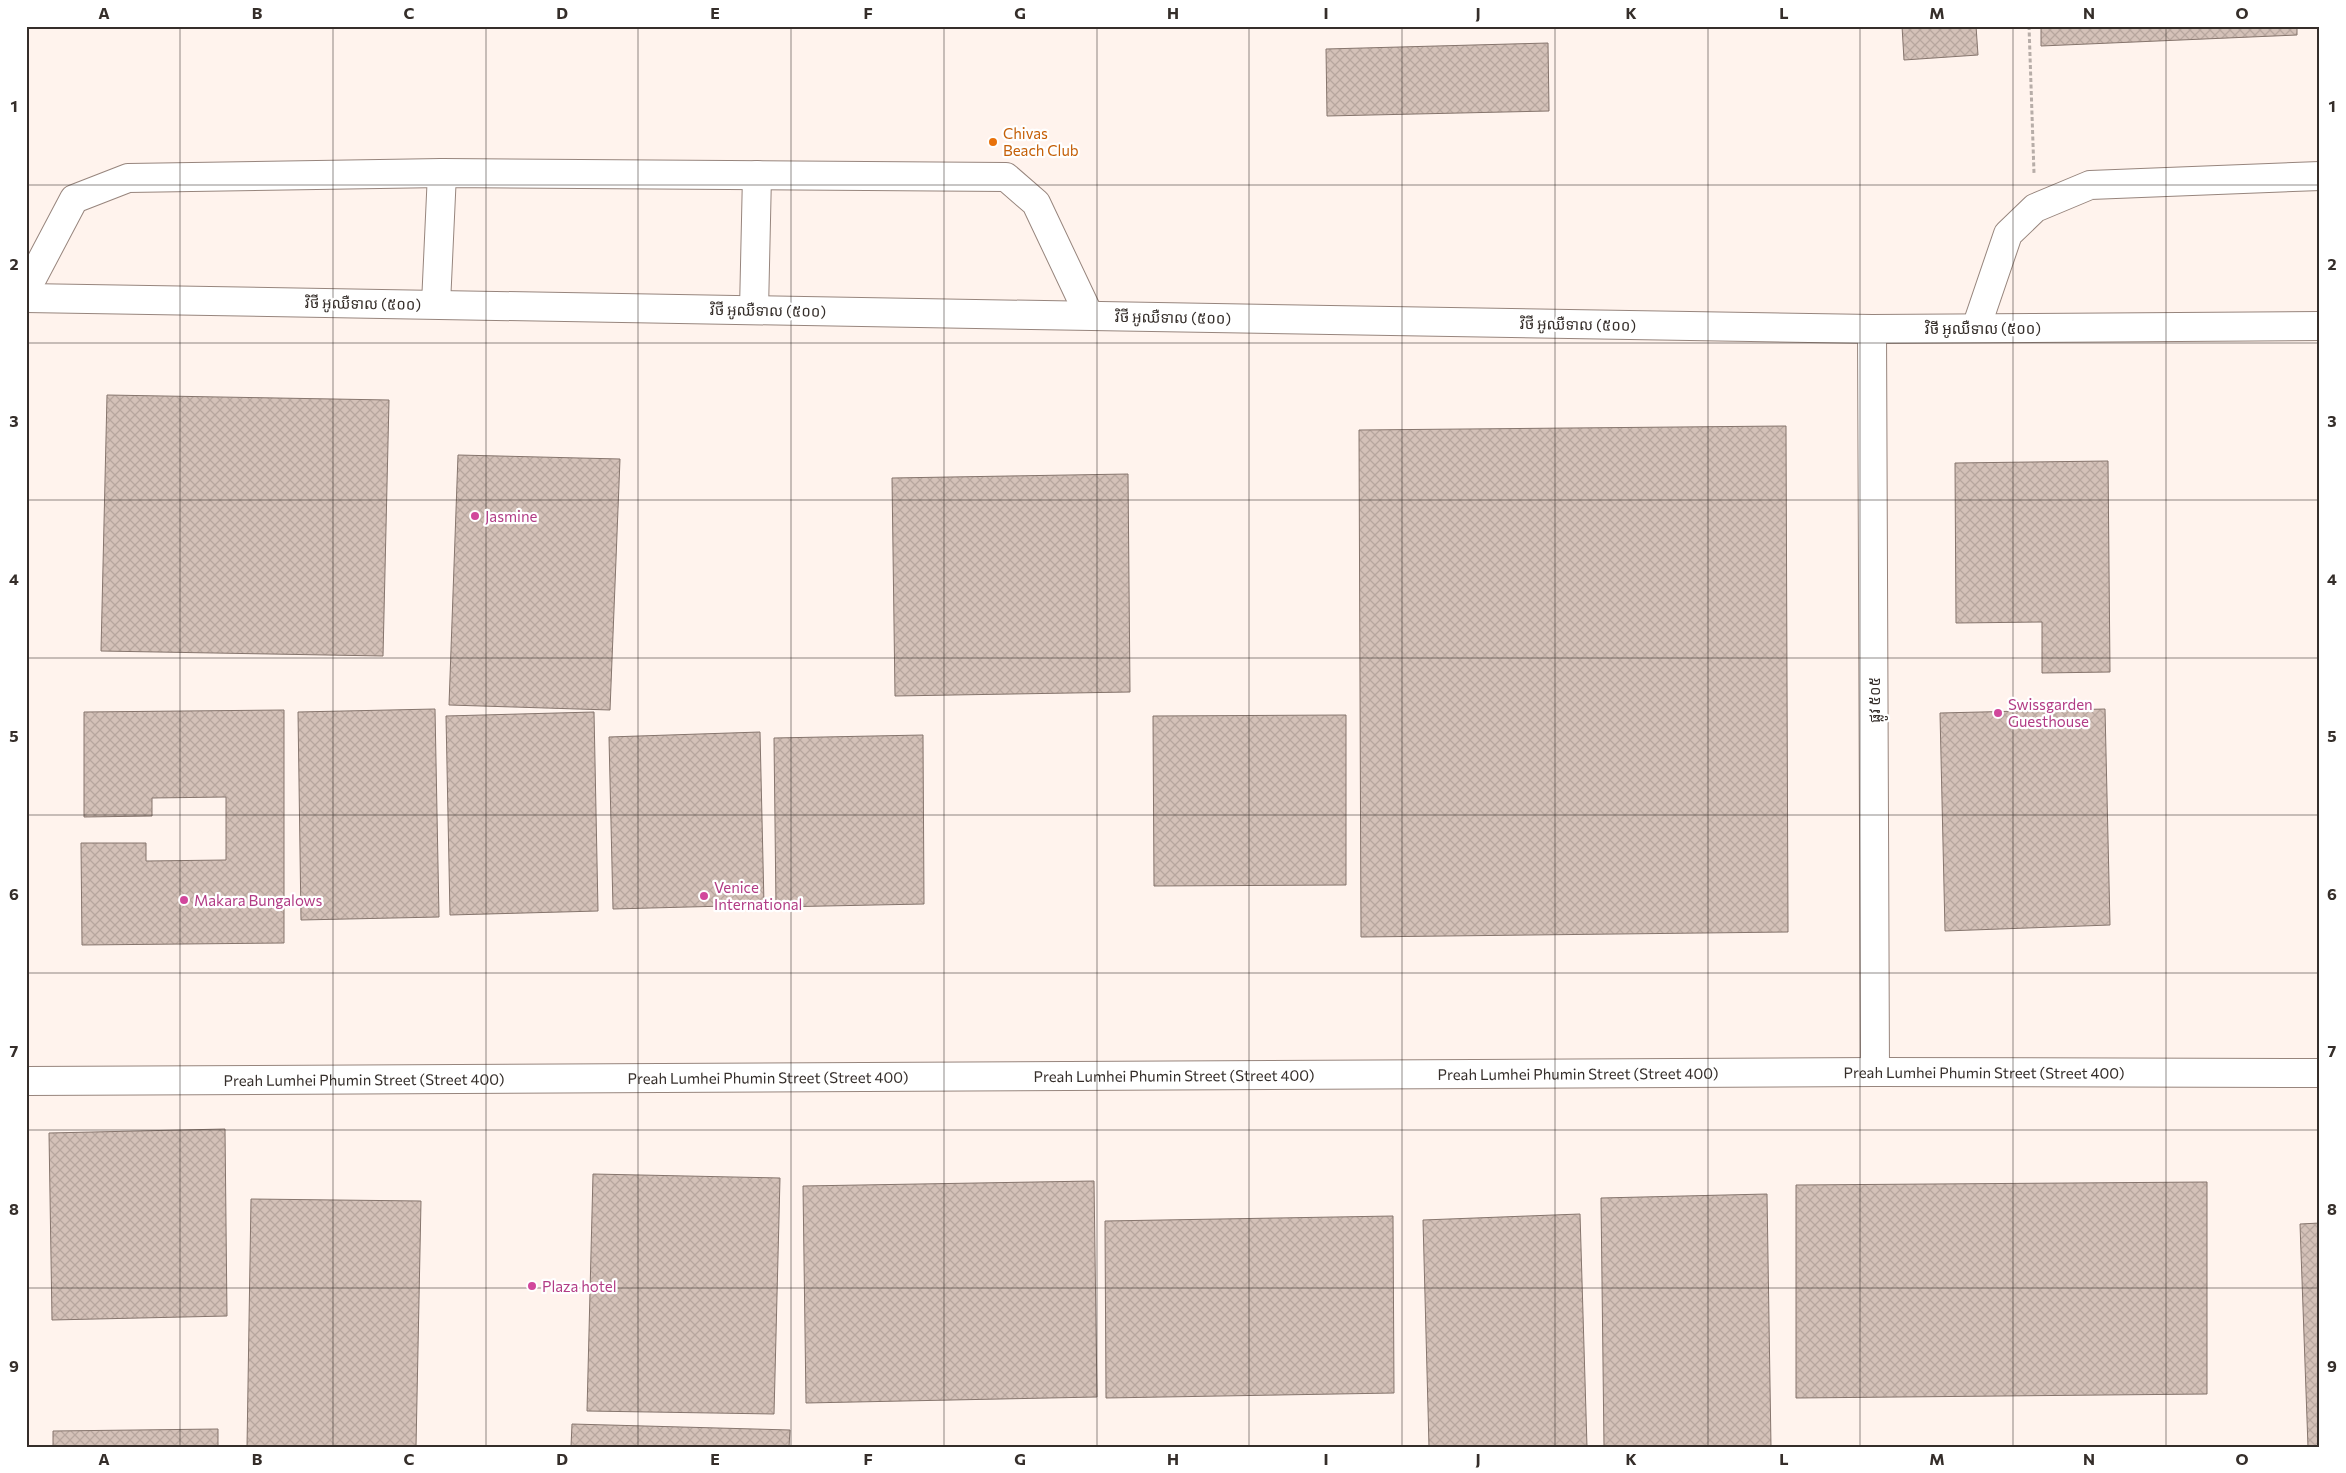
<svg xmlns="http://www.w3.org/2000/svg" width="2346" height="1473" viewBox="0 0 2346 1473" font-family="Commissioner,'Noto Sans Khmer',sans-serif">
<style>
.building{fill:url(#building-cross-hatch);stroke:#86756d}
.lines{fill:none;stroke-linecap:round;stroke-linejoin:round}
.minor-casing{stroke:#97857d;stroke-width:30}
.path{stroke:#b7ada8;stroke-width:3;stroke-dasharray:4 2.5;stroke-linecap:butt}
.minor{stroke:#fff;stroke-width:28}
.grid{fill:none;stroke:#352e2a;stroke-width:1;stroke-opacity:0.55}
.food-dot{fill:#e8710a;stroke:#fff;stroke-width:2}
.hotel-dot{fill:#d1479c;stroke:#fff;stroke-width:2}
.labels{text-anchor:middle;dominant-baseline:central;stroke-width:4.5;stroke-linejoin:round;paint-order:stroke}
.food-label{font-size:15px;fill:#c56008;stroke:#fff;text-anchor:start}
.street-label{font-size:15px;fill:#352e2a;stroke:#fff}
.hotel-label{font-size:15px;fill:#b23c85;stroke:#fff;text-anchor:start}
.neatline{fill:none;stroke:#352e2a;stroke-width:2}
.grid-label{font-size:16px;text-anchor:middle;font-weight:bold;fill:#352e2a}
</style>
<defs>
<pattern id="building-cross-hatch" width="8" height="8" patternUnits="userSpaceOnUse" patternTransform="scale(1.25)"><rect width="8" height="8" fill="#d4c1b8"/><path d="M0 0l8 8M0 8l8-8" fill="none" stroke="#b7a69e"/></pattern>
</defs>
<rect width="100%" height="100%" fill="#fff3ed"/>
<path class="building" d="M1902 26H1976L1978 55 1904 60Z
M2041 26H2297V35L2041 46Z
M1548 43 1549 111 1327 116 1326 49Z
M107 395 389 400 383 656 101 651Z
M1786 426 1788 932 1361 937 1359 430Z
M458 455 620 459 610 710 449 705Z
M2108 461 2110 672 2042 673V622L1956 623 1955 463Z
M1128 474 1130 692 895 696 892 478Z
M435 709 439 917 301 920 298 712Z
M2105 709 2110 925 1945 931 1940 713Z
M284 710V943L82 945 81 843H146V861L226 860V797L152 798V816L84 817V712Z
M594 712 598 911 450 915 446 716Z
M1346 715V885L1154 886 1153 716Z
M760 732 764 905 613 909 609 737Z
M923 735 924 904 776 907 774 738Z
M225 1129 227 1316 52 1320 49 1133Z
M593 1174 780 1178 774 1414 587 1411Z
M1094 1181 1097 1397 806 1403 803 1186Z
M2207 1182V1394L1796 1398V1185Z
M1767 1194 1771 1447H1604L1601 1198Z
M251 1199 421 1201 416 1447H247Z
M1580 1214 1587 1447H1429L1423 1220Z
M1393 1216 1394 1393 1106 1398 1105 1221Z
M2320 1223V1447H2308L2300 1224Z
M572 1424 790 1430 789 1447H571Z
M218 1429V1447H53V1431Z"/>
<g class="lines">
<g class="minor-casing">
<g id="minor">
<path d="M26 290 74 199 128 178 442 173 1006 177 1036 203 1089 315"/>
<path d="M26 298 1872 329 2320 326"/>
<path d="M436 304 442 173"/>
<path d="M754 310 757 175"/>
<path d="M1976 328 2008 234 2035 208 2090 185 2320 176"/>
<path d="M1872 329 1875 1072"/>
<path id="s1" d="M26 1081 1875 1072 2320 1073"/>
</g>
</g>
<path class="path" d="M2029 26 2034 173"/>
<use href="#minor" class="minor"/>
</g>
<path class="grid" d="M180 26V1447M333 26V1447M486 26V1447M638 26V1447M791 26V1447M944 26V1447M1097 26V1447M1249 26V1447M1402 26V1447M1555 26V1447M1708 26V1447M1860 26V1447M2013 26V1447M2166 26V1447M26 185H2320M26 343H2320M26 500H2320M26 658H2320M26 815H2320M26 973H2320M26 1130H2320M26 1288H2320"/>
<circle class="food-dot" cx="993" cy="142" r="5"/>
<g class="hotel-dot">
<circle cx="475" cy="516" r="5"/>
<circle cx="1998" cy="713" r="5"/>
<circle cx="704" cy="896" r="5"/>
<circle cx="184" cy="900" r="5"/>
<circle cx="532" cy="1286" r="5"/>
</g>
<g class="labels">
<g class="food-label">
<text x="1003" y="133">Chivas<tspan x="1003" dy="17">Beach Club</tspan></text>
</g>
<g class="street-label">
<text transform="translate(363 303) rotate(1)">វិថី អូឈឺទាល (៥០០)</text>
<text transform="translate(768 310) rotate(1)">វិថី អូឈឺទាល (៥០០)</text>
<text transform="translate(1173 317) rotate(1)">វិថី អូឈឺទាល (៥០០)</text>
<text transform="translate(1578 324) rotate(1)">វិថី អូឈឺទាល (៥០០)</text>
<text x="1983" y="328">វិថី អូឈឺទាល (៥០០)</text>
<text transform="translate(1874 700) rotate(-90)">ផ្លូវ ៥០៥</text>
<text stroke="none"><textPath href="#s1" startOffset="1958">Preah Lumhei Phumin Street (Street 400)</textPath></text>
<text stroke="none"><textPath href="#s1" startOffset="1552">Preah Lumhei Phumin Street (Street 400)</textPath></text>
<text stroke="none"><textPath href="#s1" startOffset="1148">Preah Lumhei Phumin Street (Street 400)</textPath></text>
<text stroke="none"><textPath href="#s1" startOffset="742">Preah Lumhei Phumin Street (Street 400)</textPath></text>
<text stroke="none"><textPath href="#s1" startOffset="338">Preah Lumhei Phumin Street (Street 400)</textPath></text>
</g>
<g class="hotel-label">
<text x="485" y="516">Jasmine</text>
<text x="2008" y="704">Swissgarden<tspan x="2008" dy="17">Guesthouse</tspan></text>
<text x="714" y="887">Venice<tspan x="714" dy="17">International</tspan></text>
<text x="194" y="900">Makara Bungalows</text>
<text x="542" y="1286">Plaza hotel</text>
</g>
</g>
<rect width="2346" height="1473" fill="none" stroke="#ffffff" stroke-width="55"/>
<rect x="28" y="28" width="2290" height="1418" class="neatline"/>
<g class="grid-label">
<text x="104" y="19">A</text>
<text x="257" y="19">B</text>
<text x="409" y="19">C</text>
<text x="562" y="19">D</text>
<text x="715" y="19">E</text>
<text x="868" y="19">F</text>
<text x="1020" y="19">G</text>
<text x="1173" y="19">H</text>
<text x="1326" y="19">I</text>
<text x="1478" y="19">J</text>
<text x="1631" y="19">K</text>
<text x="1784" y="19">L</text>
<text x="1937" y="19">M</text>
<text x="2089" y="19">N</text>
<text x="2242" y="19">O</text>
<text x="14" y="112">1</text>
<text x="2332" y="112">1</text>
<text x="14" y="270">2</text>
<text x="2332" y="270">2</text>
<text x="14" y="427">3</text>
<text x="2332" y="427">3</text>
<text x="14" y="585">4</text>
<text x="2332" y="585">4</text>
<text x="14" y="742">5</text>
<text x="2332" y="742">5</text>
<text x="14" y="900">6</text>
<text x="2332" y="900">6</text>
<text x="14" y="1057">7</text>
<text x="2332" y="1057">7</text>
<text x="14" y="1215">8</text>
<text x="2332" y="1215">8</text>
<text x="14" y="1372">9</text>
<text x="2332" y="1372">9</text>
<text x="104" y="1465">A</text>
<text x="257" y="1465">B</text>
<text x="409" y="1465">C</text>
<text x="562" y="1465">D</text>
<text x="715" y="1465">E</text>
<text x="868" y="1465">F</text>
<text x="1020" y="1465">G</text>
<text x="1173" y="1465">H</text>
<text x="1326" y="1465">I</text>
<text x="1478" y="1465">J</text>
<text x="1631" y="1465">K</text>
<text x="1784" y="1465">L</text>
<text x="1937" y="1465">M</text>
<text x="2089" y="1465">N</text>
<text x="2242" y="1465">O</text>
</g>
</svg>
